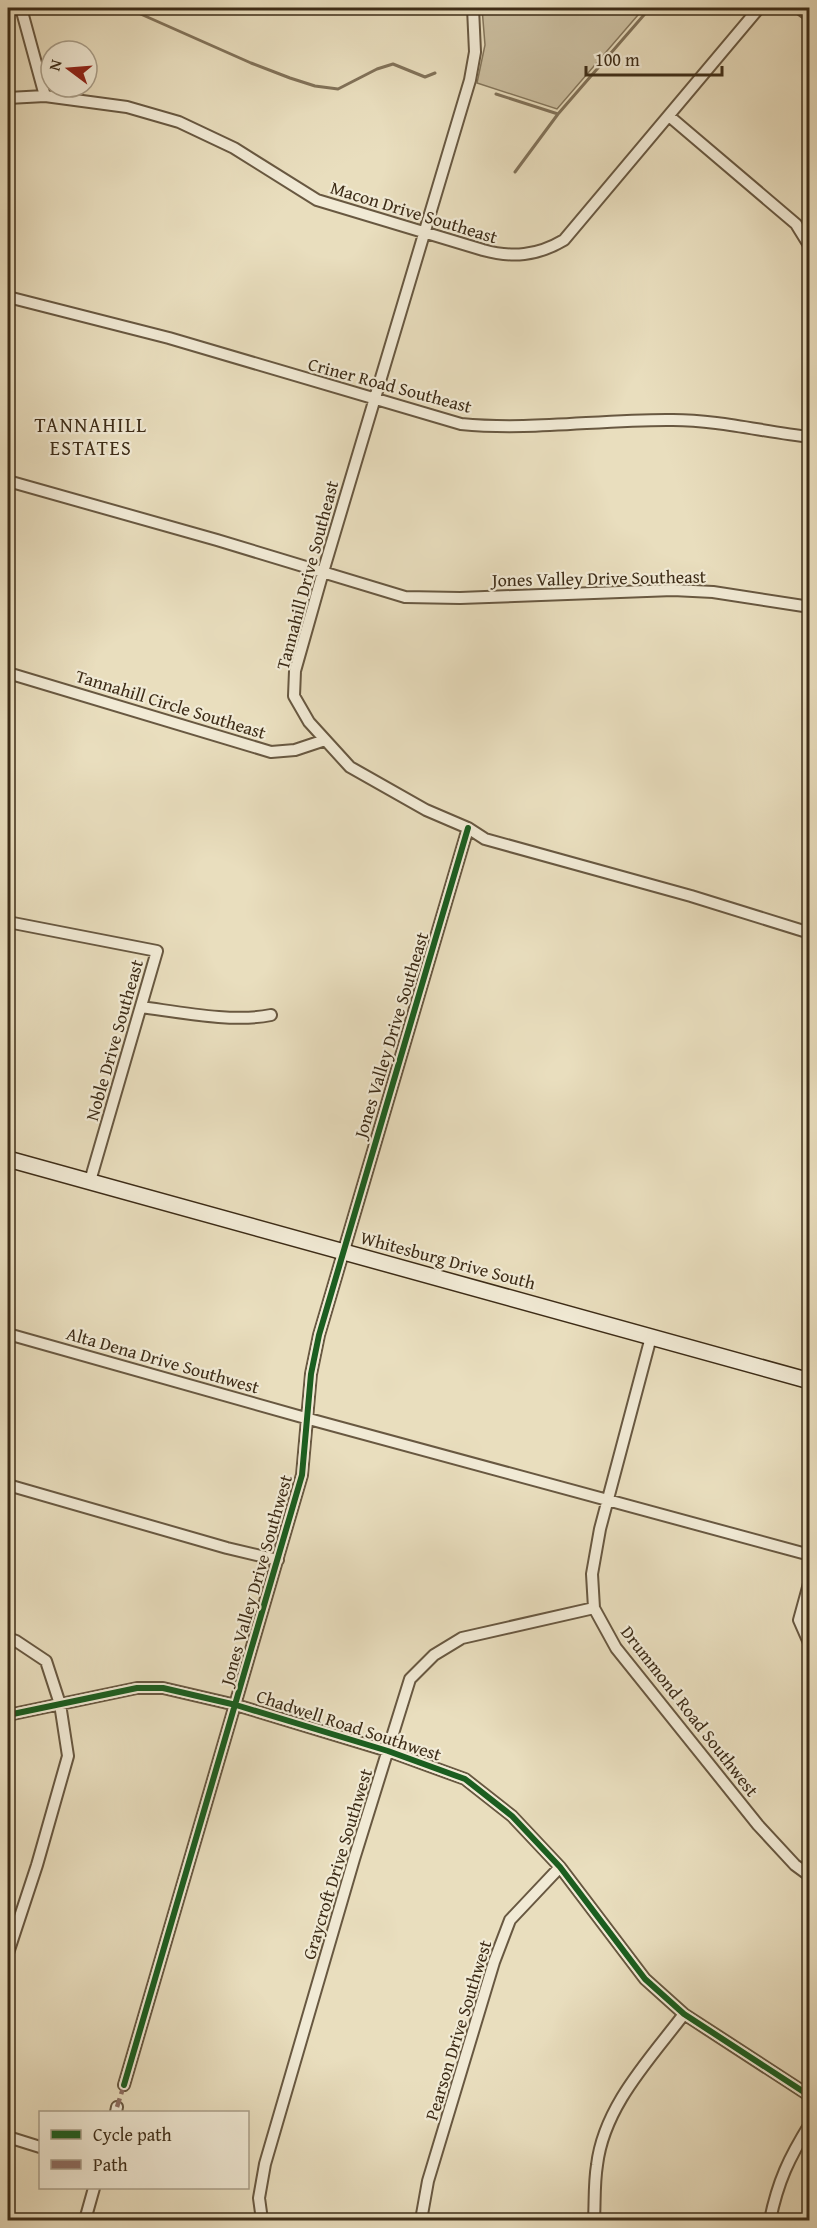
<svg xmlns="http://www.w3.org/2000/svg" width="817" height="2228" viewBox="0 0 817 2228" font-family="'Gentium Book Plus',serif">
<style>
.green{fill:#ccc0a2;stroke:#84765c;stroke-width:1.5}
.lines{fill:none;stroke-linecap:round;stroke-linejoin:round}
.stream{stroke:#817259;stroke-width:3}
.street-casing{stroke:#685841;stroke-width:14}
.secondary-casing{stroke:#3d2c17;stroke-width:18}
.street{stroke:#f1ead5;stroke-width:10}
.secondary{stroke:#f1ead5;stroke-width:15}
.quiet{stroke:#8d6e63;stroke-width:4.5;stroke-dasharray:9 4.5;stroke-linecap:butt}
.cycleway-casing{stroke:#f1ead5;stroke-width:10}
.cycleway{stroke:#1b5e20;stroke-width:6}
.labels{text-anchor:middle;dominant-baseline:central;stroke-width:4.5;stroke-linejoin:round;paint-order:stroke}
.street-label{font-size:18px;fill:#3d2c17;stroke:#f1ead5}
.neighbourhood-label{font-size:20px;letter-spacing:1.5px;fill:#3d2c17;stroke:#f1ead5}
</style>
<rect width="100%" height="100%" fill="#e9debe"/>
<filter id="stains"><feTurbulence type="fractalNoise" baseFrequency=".00333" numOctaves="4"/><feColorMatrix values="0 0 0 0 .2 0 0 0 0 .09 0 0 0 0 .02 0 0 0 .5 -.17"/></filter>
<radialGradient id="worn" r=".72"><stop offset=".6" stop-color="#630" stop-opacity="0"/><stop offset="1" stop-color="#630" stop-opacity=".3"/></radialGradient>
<path class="green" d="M482 8H644L557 109 477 83 485 45Z"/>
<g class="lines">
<path class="stream" d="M127 8 251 63 290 78 315 86 338 89 377 69 393 64 425 77 435 73
M496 94 558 114
M515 172 558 114 650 8"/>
<g class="street-casing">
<path id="street" d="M21 8 45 96
M473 8 475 52 470 80 323 572 295 671 294 696 309 722 350 767 426 810 468 828 485 839 691 896 810 933
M799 8 810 16
M8 98 45 96 127 107 179 122 234 148 317 200 483 250C512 258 537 256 564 240L759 8
M669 116 796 224 809 245
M8 297 169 338 461 424C531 431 602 419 673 420 719 420 764 432 810 437
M8 481 217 540 405 597 460 598 673 590 713 592 810 607
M8 673 271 752 295 750 325 740
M8 922 157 951 90 1181
M141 1007C179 1012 234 1023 271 1015
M8 1334 309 1419 810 1555
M651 1337 600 1529 592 1574 594 1608 616 1648 758 1825 795 1865 810 1876
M8 1485 227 1548 278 1560
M810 1580 799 1620 810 1645
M8 1638 16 1641 46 1661 60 1704 68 1756 37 1865 8 1953
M8 1715 137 1688H163L236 1705 388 1751 465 1779 512 1816 560 1867 645 1979 684 2014 810 2096
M124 2085 302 1475 311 1374 319 1335 468 828
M116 2112 117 2107
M8 2137 40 2147
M85 2220 94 2188
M262 2220 259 2198 265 2164 354 1859 410 1679 434 1655 462 1638 594 1608
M421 2220 428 2181 494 1962 510 1920 560 1867
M594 2220C595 2202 594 2183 597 2165 604 2106 650 2059 684 2014
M770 2220C778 2181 789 2158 810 2124"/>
</g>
<g class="secondary-casing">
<path id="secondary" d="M8 1159 810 1381"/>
</g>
<use href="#street" class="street"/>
<use href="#secondary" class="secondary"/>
<path class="quiet" d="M117 2107 124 2085"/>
<g class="cycleway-casing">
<path id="cycleway" d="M8 1715 137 1688H163L236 1705 388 1751 465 1779 512 1816 560 1867 645 1979 684 2014 810 2096
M124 2085 302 1475 311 1374 319 1335 468 828"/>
</g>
<use href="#cycleway" class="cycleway"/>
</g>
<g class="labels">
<g class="street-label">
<text transform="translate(414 212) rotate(17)">Macon Drive Southeast</text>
<text transform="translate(390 385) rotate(15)">Criner Road Southeast</text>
<text transform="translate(307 575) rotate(-75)">Tannahill Drive Southeast</text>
<text transform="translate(599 578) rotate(-1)">Jones Valley Drive Southeast</text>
<text transform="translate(171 704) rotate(17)">Tannahill Circle Southeast</text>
<text transform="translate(391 1035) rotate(-73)">Jones Valley Drive Southeast</text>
<text transform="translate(114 1040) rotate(-74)">Noble Drive Southeast</text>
<text transform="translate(448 1260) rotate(15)">Whitesburg Drive South</text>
<text transform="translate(163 1360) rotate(16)">Alta Dena Drive Southwest</text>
<text transform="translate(256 1580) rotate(-74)">Jones Valley Drive Southwest</text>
<text transform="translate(690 1711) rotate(52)">Drummond Road Southwest</text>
<text transform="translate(349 1725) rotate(18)">Chadwell Road Southwest</text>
<text transform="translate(337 1864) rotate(-73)">Graycroft Drive Southwest</text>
<text transform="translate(458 2030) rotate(-73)">Pearson Drive Southwest</text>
</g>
<g class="neighbourhood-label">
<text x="91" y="424">TANNAHILL<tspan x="91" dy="23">ESTATES</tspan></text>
</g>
</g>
<rect width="817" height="2228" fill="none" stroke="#e9debe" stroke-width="30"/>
<rect x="9" y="9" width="799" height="2210" fill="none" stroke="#3d2c17" stroke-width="3"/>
<rect x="15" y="15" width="787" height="2198" fill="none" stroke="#3d2c17" stroke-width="1.5"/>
<rect x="39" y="2111" width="210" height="78" fill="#f1ead5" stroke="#a99e89" stroke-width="1.5"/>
<rect x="51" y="2130" width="30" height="9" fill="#1b5e20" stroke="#a99e89" stroke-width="1.5"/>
<text x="93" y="2141" font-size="18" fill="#3d2c17">Cycle path</text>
<rect x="51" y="2160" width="30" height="9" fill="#8d6e63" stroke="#a99e89" stroke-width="1.5"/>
<text x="93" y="2171" font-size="18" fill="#3d2c17">Path</text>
<g transform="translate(69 69) rotate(286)"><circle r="28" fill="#f1ead5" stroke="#a99e89" stroke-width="1.5"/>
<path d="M0-4.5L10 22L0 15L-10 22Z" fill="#8f2418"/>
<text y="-9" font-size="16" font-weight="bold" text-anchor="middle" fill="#3d2c17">N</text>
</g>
<path d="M586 66v9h136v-9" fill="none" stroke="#3d2c17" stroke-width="3"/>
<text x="595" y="66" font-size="18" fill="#3d2c17" stroke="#f1ead5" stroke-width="4.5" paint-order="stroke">100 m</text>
<rect width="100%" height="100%" filter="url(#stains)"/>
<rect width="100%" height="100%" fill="url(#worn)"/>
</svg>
